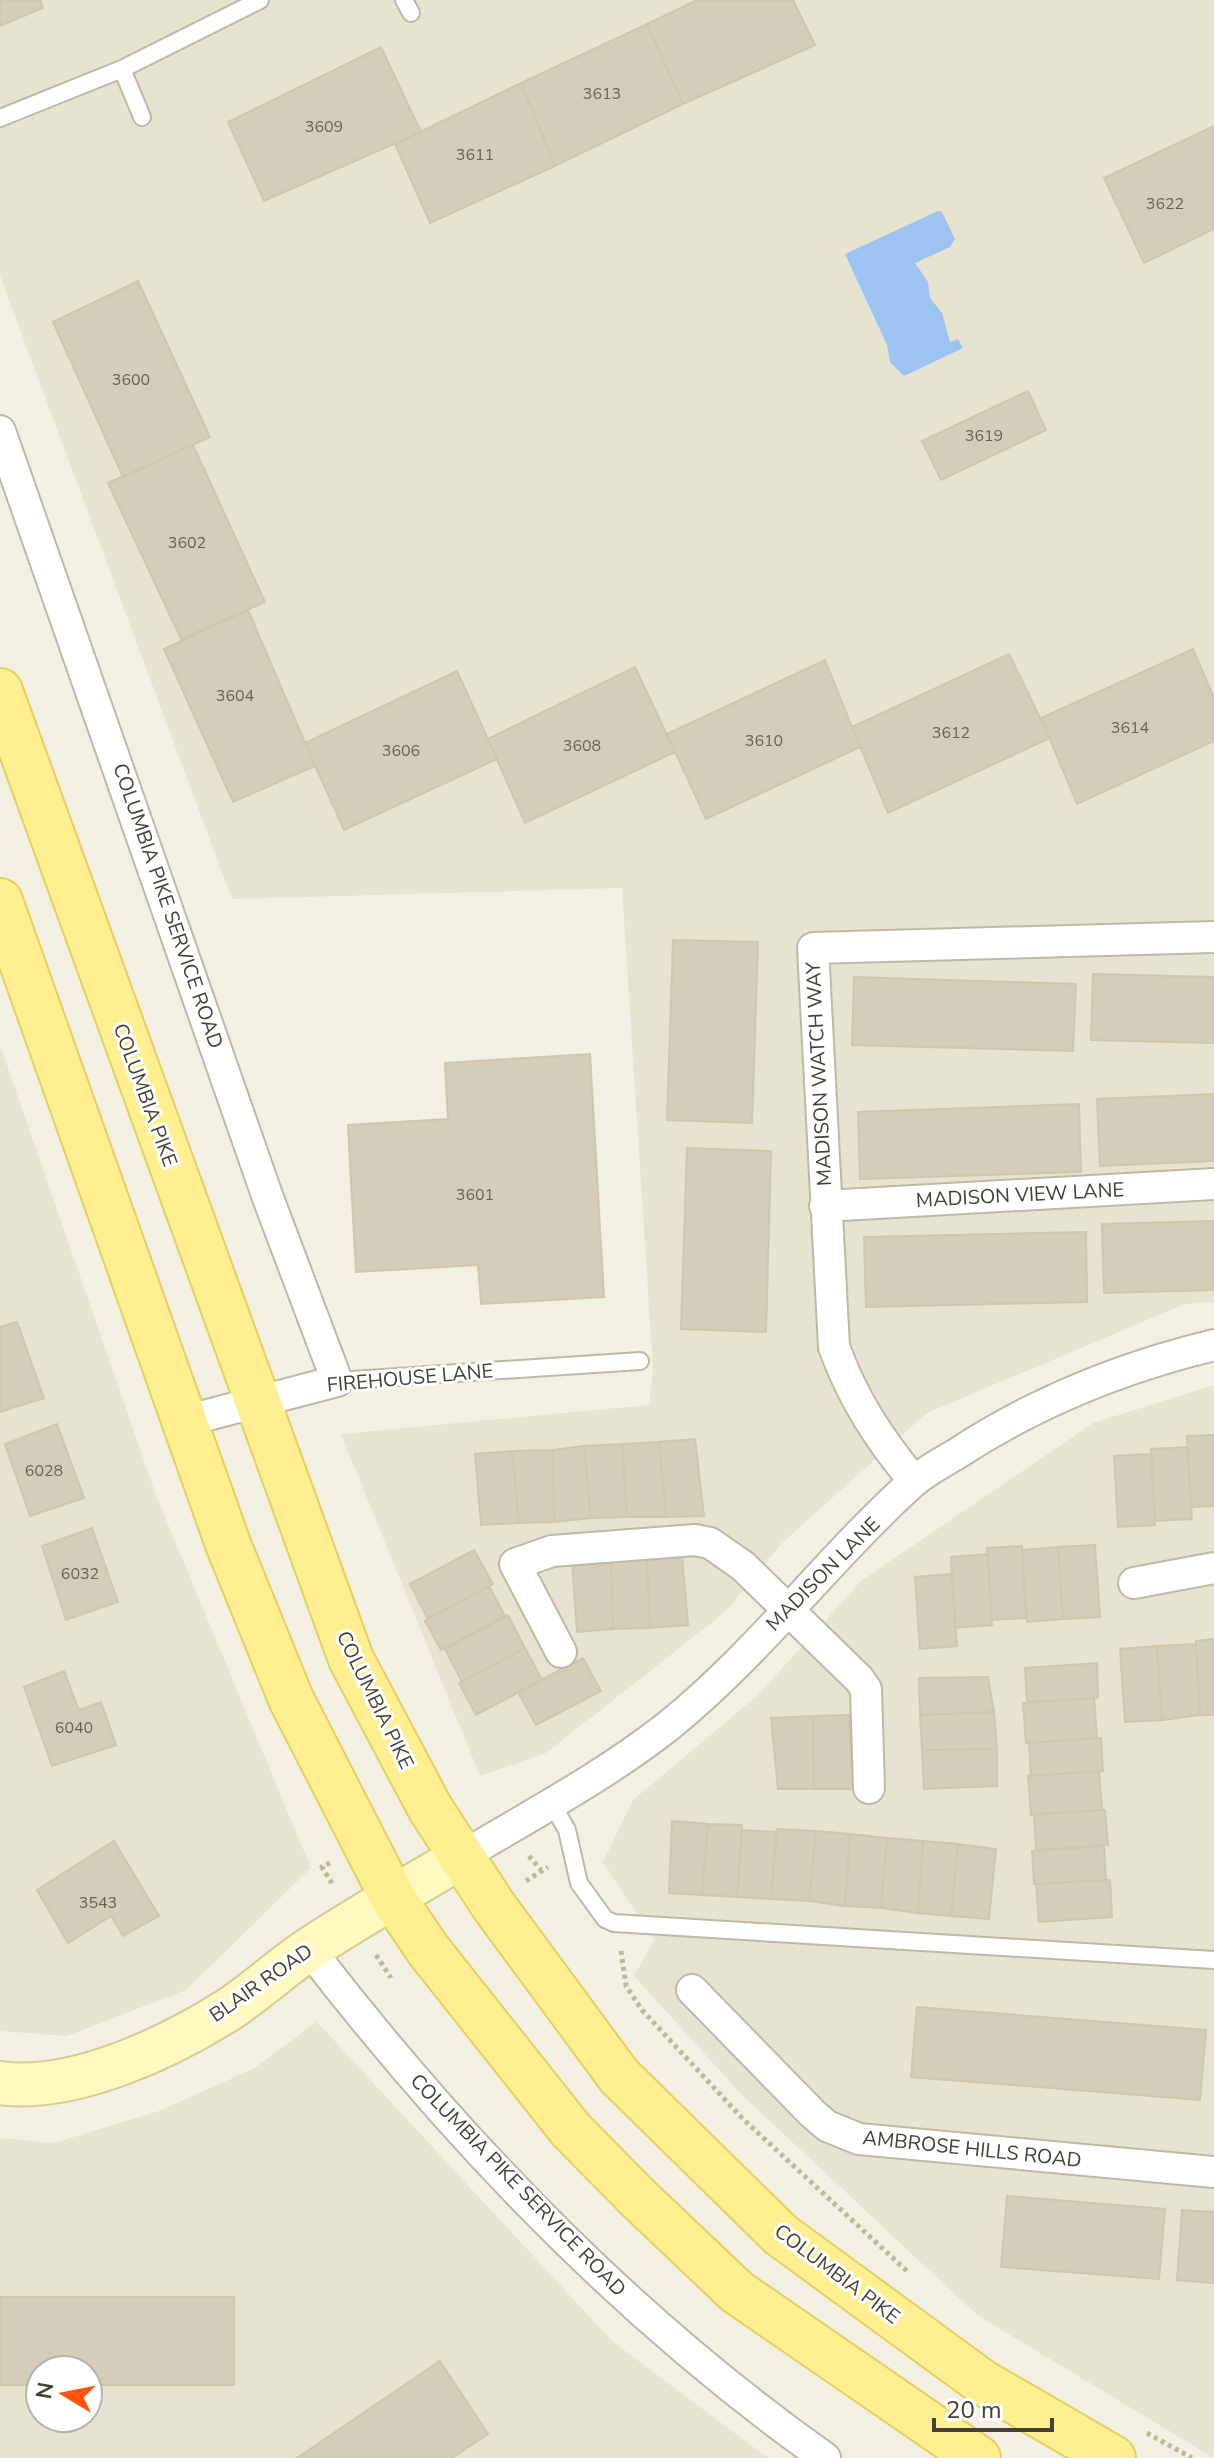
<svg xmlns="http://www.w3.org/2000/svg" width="1214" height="2458" viewBox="0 0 1214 2458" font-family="'Nunito Sans',sans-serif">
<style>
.residential{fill:#e6e3d1;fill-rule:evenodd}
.water{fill:#9dc3f1}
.building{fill:#d4cdb9;stroke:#cfc6ac;stroke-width:2}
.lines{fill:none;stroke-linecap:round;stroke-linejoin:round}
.lane-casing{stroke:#beb9a6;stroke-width:20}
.street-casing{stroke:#beb9a6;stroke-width:34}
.secondary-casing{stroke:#d4cb92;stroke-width:46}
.primary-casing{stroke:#e5d05e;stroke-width:48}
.path{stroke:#c0b797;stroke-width:5;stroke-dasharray:4 4;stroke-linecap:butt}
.lane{stroke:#fff;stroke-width:16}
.street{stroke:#fff;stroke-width:30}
.secondary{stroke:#fff9c1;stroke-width:42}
.primary{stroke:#ffef90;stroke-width:44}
.labels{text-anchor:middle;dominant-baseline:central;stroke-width:6;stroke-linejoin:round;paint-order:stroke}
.number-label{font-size:16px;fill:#686354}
.street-label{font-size:20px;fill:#444033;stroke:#fff}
</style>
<rect width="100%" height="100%" fill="#f2f0e3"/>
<path class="residential" d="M0 0H1214V1302L1185 1304 927 1413 782 1543 724 1613 546 1753 480 1776 341 1434 649 1405 653 1369 622 888 232 899 0 276Z
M0 1045 157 1498 311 1868 186 1990 67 2036 0 2031Z
M1214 1385V2458L977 2315 742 2095 634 1976 654 1940 603 1862 633 1800 757 1696 861 1581 1093 1423Z
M317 2022 612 2341 768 2458H0V2138L54 2143 159 2111 253 2069ZM40 2370H88V2418H40Z"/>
<path class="water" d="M938 211 942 212 955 239 950 247 915 263 928 282 930 298 942 313 950 342 958 339 963 348 904 376 890 362 887 345 845 254Z"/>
<path class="building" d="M0 0H40L43 8 0 26Z
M697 0H793L815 45 683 104 647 24Z
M647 24 683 104 555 166 521 83Z
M381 47 421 132 264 201 228 122Z
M521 83 555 166 430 223 395 144Z
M1214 126V229L1144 263 1104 178Z
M138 281 210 437 123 477 53 322Z
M1028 391 1046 430 941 480 922 441Z
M193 445 265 602 181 639 108 483Z
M248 610 315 766 233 802 164 649Z
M1193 649 1214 698V741L1077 804 1041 718Z
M1009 654 1050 738 888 813 852 727Z
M825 660 860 747 706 819 667 734Z
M635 667 675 752 525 823 488 739Z
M457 671 497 759 344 830 305 743Z
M673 940 758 942 752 1123 667 1120Z
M1093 974 1214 977V1043L1091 1040Z
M854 977 1076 984 1073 1051 852 1045Z
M590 1054 604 1297 481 1304 478 1265 356 1272 348 1125 448 1119 445 1063Z
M1214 1094V1161L1100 1166 1097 1099Z
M1079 1104 1081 1172 860 1179 858 1112Z
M687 1148 771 1151 766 1332 681 1329Z
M1214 1221V1290L1104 1293 1102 1224Z
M1086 1232 1087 1302 866 1307 864 1237Z
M17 1322 44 1398 0 1412V1327Z
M57 1424 84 1498 30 1516 5 1444Z
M1214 1435V1506L1191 1507 1187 1436Z
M695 1439 704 1516 666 1517 659 1442Z
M659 1442 666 1517H627L622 1444Z
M622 1444 627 1517 591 1518 584 1446Z
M584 1446 591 1518 554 1522 553 1450Z
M1187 1447 1192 1519 1155 1521 1151 1449Z
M553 1450 554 1522 519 1523 512 1451Z
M512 1451 519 1523 481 1525 475 1454Z
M1151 1454 1155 1525 1118 1527 1114 1456Z
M92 1528 118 1602 66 1620 42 1546Z
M1095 1545 1100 1617 1063 1619 1058 1547Z
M1022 1546 1026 1618 992 1620 987 1548Z
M1058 1547 1063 1619 1027 1622 1022 1550Z
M474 1550 493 1584 428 1619 410 1584Z
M988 1554 992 1625 955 1628 951 1557Z
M682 1556 688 1625 650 1628 647 1560Z
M611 1558 613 1629 577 1632 572 1560Z
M611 1558 647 1560 650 1628 613 1629Z
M952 1574 957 1646 920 1649 915 1577Z
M489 1586 505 1616 441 1650 425 1621Z
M508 1615 525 1648 462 1682 445 1649Z
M1214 1639V1715H1200L1196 1641Z
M1196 1644 1200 1715 1162 1720 1157 1646Z
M1157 1646 1162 1720 1125 1722 1120 1649Z
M525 1648 542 1680 476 1715 459 1683Z
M583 1658 601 1691 536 1725 518 1692Z
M1097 1663 1098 1698 1027 1702 1025 1668Z
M64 1671 79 1710 101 1702 116 1745 52 1766 24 1687Z
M988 1677 994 1712 920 1715 919 1678Z
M1094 1698 1097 1738 1026 1743 1023 1703Z
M994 1712 997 1749 922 1750 920 1715Z
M849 1715 853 1789H814L813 1716Z
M813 1716 814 1789H778L771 1718Z
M1101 1738 1103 1771 1031 1776 1029 1743Z
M997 1749V1786L924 1789 922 1750Z
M1099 1771 1102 1810 1031 1815 1028 1776Z
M1105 1810 1108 1845 1036 1850 1034 1814Z
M672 1821 708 1824 702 1895 669 1893Z
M708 1824 742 1825 737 1897 702 1895Z
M777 1829 816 1831 809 1901 771 1899Z
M742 1830 776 1832 771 1899 737 1897Z
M816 1831 850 1834 845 1906 809 1901Z
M850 1834 887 1838 881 1908 845 1906Z
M887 1838 923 1841 918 1913 881 1908Z
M114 1841 159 1916 123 1936 111 1916 68 1943 37 1890Z
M923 1841 958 1844 951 1916 918 1913Z
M958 1844 996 1849 989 1919 951 1916Z
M1104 1846 1106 1880 1034 1884 1032 1851Z
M1110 1880 1112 1917 1039 1922 1036 1884Z
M917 2007 1206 2030 1200 2100 911 2077Z
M1007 2196 1165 2209 1159 2279 1001 2267Z
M1182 2210 1214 2212V2283L1177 2280Z
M0 2297H234V2385H88V2370H40V2385H0Z
M440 2361 488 2434 452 2458H297Z"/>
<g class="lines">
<g class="lane-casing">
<path id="lane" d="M404 0 411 13
M122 69 142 117
M0 118 122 69 260 0
M337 1381 640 1361
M552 1804 567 1830 579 1883 605 1919 614 1923 1214 1960"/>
</g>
<g class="street-casing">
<path id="street" d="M0 431 268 1198 337 1381 185 1421
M825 1206 1214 1184
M914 1481C879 1439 853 1399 834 1347L813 948 1214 937
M1134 1583 1214 1568
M561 1652 515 1564 552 1551 695 1540 710 1543 743 1566 859 1679 866 1689 869 1788
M461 1857C531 1815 603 1777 667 1727 757 1655 827 1560 912 1483 925 1471 943 1462 958 1453 1036 1402 1123 1367 1214 1345
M309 1949C457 2141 627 2318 825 2458
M692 1990 812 2113 827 2126 859 2139 1214 2172"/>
</g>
<g class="secondary-casing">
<path id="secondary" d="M0 2083C73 2093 168 2048 228 2010 257 1991 282 1967 311 1948 360 1916 411 1887 461 1857"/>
</g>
<g class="primary-casing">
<path id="primary" d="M0 691 351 1659 430 1808 493 1905 619 2076 781 2235 982 2382 1113 2458
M0 901 228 1544 291 1699 393 1898 429 1951 571 2130 638 2198 737 2292 978 2458"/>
</g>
<path class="path" d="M529 1856 541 1870
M330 1863 322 1867 333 1885
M526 1881 548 1867
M621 1951 626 1986 642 2010 743 2119 908 2272
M376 1955 391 1978
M1147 2433 1192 2458"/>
<use href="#lane" class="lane"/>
<use href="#street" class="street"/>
<use href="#secondary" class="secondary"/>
<use href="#primary" class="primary"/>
</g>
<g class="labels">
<g class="number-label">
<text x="602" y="94">3613</text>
<text x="324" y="127">3609</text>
<text x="475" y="155">3611</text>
<text x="1165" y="204">3622</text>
<text x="131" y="380">3600</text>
<text x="984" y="436">3619</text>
<text x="187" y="543">3602</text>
<text x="235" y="696">3604</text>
<text x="1130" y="728">3614</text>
<text x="951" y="733">3612</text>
<text x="764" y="741">3610</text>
<text x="582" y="746">3608</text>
<text x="401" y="751">3606</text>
<text x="475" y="1195">3601</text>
<text x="44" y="1471">6028</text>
<text x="80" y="1574">6032</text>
<text x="74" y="1728">6040</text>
<text x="98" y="1903">3543</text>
</g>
<g class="street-label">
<text transform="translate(168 906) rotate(71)">COLUMBIA PIKE SERVICE ROAD</text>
<text transform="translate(819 1074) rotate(-93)">MADISON WATCH WAY</text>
<text transform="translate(145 1095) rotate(70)">COLUMBIA PIKE</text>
<text transform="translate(1020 1195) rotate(-3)">MADISON VIEW LANE</text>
<text transform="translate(410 1378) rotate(-5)">FIREHOUSE LANE</text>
<text transform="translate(823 1574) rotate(-45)">MADISON LANE</text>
<text transform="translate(375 1700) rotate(64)">COLUMBIA PIKE</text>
<text transform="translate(261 1983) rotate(-35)">BLAIR ROAD</text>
<text transform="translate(972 2149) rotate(6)">AMBROSE HILLS ROAD</text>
<text transform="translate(518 2185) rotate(46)">COLUMBIA PIKE SERVICE ROAD</text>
<text transform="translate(837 2274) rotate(37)">COLUMBIA PIKE</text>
</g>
</g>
<g transform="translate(64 2394) rotate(280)"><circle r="38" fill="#ffffff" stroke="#b4b3ad" stroke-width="2"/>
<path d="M0-6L14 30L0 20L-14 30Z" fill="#fe540f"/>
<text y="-12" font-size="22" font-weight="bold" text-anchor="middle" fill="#444033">N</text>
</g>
<path d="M934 2418v12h118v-12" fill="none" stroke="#444033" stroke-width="4"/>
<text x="946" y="2418" font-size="24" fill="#444033" stroke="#ffffff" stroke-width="6" paint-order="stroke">20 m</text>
</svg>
